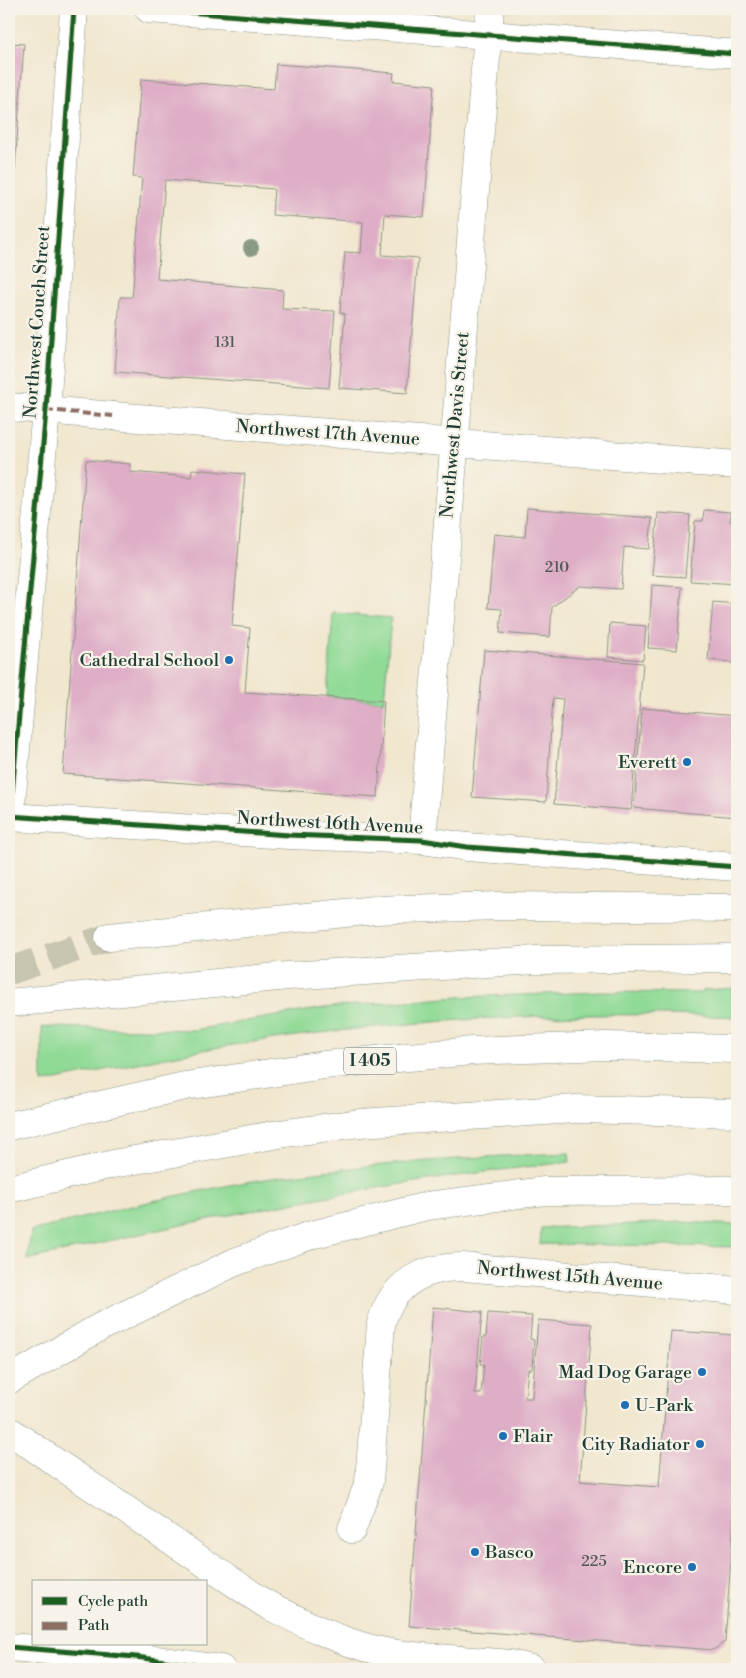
<svg xmlns="http://www.w3.org/2000/svg" width="746" height="1678" viewBox="0 0 746 1678" font-family="'Libre Bodoni',serif">
<style>
.green{fill:#90da96;stroke:#588c65}
.building{fill:#deadc6}
.lines{fill:none;stroke-linecap:round;stroke-linejoin:round}
.motorway-tunnel{stroke:#c7c5b0;stroke-width:28;stroke-dasharray:28 14;stroke-linecap:butt}
.pedestrian-casing{stroke:#889282;stroke-width:29}
.minor-casing{stroke:#889282;stroke-width:29}
.tertiary-casing{stroke:#889282;stroke-width:29}
.primary-casing{stroke:#889282;stroke-width:29}
.motorway-casing{stroke:#889282;stroke-width:29}
.pedestrian{stroke:#fff;stroke-width:28}
.minor{stroke:#fff;stroke-width:28}
.tertiary{stroke:#fff;stroke-width:28}
.primary{stroke:#fff;stroke-width:28}
.motorway{stroke:#fff;stroke-width:28}
.quiet{stroke:#8d6e63;stroke-width:4;stroke-dasharray:8 4;stroke-linecap:butt}
.cycleway-casing{stroke:#f7f3e8;stroke-width:8}
.cycleway{stroke:#1b5e20;stroke-width:5}
.tree{fill:#8a9b85}
.poi-dot{fill:#1f6fb2;stroke:#f7f3e8;stroke-width:2}
.labels{text-anchor:middle;dominant-baseline:central;stroke-width:4.5;stroke-linejoin:round;paint-order:stroke}
.number-label{font-size:15px;fill:#4f5958}
.shield{fill:#f7f3e8;stroke:#60746a;stroke-width:1}
.shield-label{font-size:16px;font-weight:bold;fill:#1f3d34}
.street-label{font-size:18px;fill:#1f3d34;stroke:#f7f3e8}
.poi-label{font-size:18px;fill:#1f3d34;stroke:#f7f3e8;text-anchor:end}
</style>
<rect width="100%" height="100%" fill="#f7f3e8"/>
<filter id="ink" filterUnits="userSpaceOnUse"><feTurbulence type="fractalNoise" baseFrequency=".02" numOctaves="2"/><feDisplacementMap in="SourceGraphic" scale="10" xChannelSelector="R" yChannelSelector="G"/><feConvolveMatrix kernelMatrix="1 2 1 2 8 2 1 2 1" color-interpolation-filters="sRGB"/></filter>
<filter id="wash" filterUnits="userSpaceOnUse"><feTurbulence type="fractalNoise" baseFrequency=".0096" numOctaves="4" result="noise"/><feDisplacementMap in="SourceGraphic" scale="20" xChannelSelector="R" yChannelSelector="G"/><feGaussianBlur stdDeviation="1.12" result="paint"/><feColorMatrix in="noise" values="0 0 0 0 0 0 0 0 0 0 0 0 0 0 0 0 0 1.4 0 .05"/><feComposite in="paint" operator="in"/></filter>
<g filter="url(#wash)">
<rect width="100%" height="100%" fill="#f1e7cf"/>
<path class="green" d="M333 613 391 618 384 701 327 697Z
M737 988V1017C571 1010 403 1019 239 1044 173 1054 107 1070 42 1083V1027L194 1030 330 1007 459 997 604 992 702 993 704 990Z
M569 1153 570 1162C387 1181 206 1217 27 1260L31 1231C125 1207 220 1183 316 1172 400 1162 485 1156 569 1153Z
M683 1222 737 1225V1247L540 1244 541 1228Z"/>
<g id="blocks">
<path class="building" d="M9 43 24 44 13 194H9Z
M276 64 394 73 393 81 434 85 424 217 385 214 382 255 418 258 407 393 339 388 345 314 340 312 345 252 361 253 363 222 272 215 274 189 165 180 157 279 283 290 282 309 335 311 329 388 115 372 120 297H132L134 277 142 178 133 177 141 79 274 89Z
M9 205 15 206 10 267H9Z
M86 460 130 464V472L191 477 192 469 245 474 232 626 250 628 245 692 384 701 378 797 63 774Z
M527 508 652 518 649 549 624 547 621 589 580 586 552 607 550 637 500 633 502 609 488 608 494 534 525 537Z
M704 510 731 512 730 522H737V584L690 581 695 521H703Z
M658 513 690 515 685 577 652 575Z
M652 585 682 587 677 650 648 648Z
M713 602 737 604V668L730 662 708 660Z
M610 623 646 626 643 660 608 657Z
M484 650 643 663 631 810 554 804 563 699 553 698 546 802 472 797Z
M642 708 737 716V817L634 808Z
M433 1307 482 1312 475 1394H481L484 1364H480L483 1337H486L488 1313 532 1316 530 1339 534 1340 532 1369H528L525 1398H532L538 1320 592 1324 580 1481 659 1487 671 1331 737 1335V1475L725 1642 713 1650 409 1626Z"/>
</g>
</g>
<g filter="url(#ink)">
<use href="#blocks" fill-opacity="0" stroke="#889282" stroke-width="1"/>
<g class="lines">
<path class="motorway-tunnel" d="M9 971 109 937"/>
<g class="pedestrian-casing">
<path id="pedestrian" d="M46 410 113 416"/>
</g>
<g class="minor-casing">
<path id="minor" d="M9 407 46 410
M113 416 737 465
M10 816 46 410 74 9
M422 840 490 9
M352 1529 369 1482 381 1324C392 1283 423 1267 463 1267L737 1290"/>
</g>
<g class="tertiary-casing">
<path id="tertiary" d="M149 9 737 54
M9 817 289 835 422 840 467 847 737 867
M9 1647 136 1657 221 1669"/>
</g>
<g class="primary-casing">
<path id="primary" d="M461 1660 511 1664 532 1669"/>
</g>
<g class="motorway-casing">
<path id="motorway" d="M109 937 375 910 499 906 737 908
M9 1003 288 976 536 960 737 958
M9 1126 185 1086 324 1065 472 1051 606 1046 737 1049
M9 1189 113 1164 279 1134 360 1123 576 1109 737 1113
M9 1380 100 1327 235 1262 311 1235 427 1206 545 1191 737 1190
M11 1432 264 1603C294 1618 325 1635 358 1645 391 1656 427 1657 461 1660"/>
</g>
<use href="#pedestrian" class="pedestrian"/>
<use href="#minor" class="minor"/>
<use href="#tertiary" class="tertiary"/>
<use href="#primary" class="primary"/>
<use href="#motorway" class="motorway"/>
<path class="quiet" d="M46 410 113 416"/>
<g class="cycleway-casing">
<path id="cycleway" d="M149 9 737 54
M9 816 289 835 422 840 467 847 737 867
M9 877 10 816 46 410 74 9
M9 1647 136 1657 221 1669"/>
</g>
<use href="#cycleway" class="cycleway"/>
</g>
<circle class="tree" cx="251" cy="248" r="8"/>
</g>
<g class="poi-dot">
<circle cx="229" cy="660" r="5"/>
<circle cx="687" cy="762" r="5"/>
<circle cx="702" cy="1372" r="5"/>
<circle cx="625" cy="1405" r="5"/>
<circle cx="503" cy="1436" r="5"/>
<circle cx="700" cy="1444" r="5"/>
<circle cx="475" cy="1552" r="5"/>
<circle cx="692" cy="1567" r="5"/>
</g>
<g class="labels">
<g class="number-label">
<text x="225" y="342">131</text>
<text x="557" y="567">210</text>
<text x="594" y="1561">225</text>
</g>
<rect class="shield" x="344" y="1047.5" width="52" height="27" rx="4"/>
<g class="shield-label">
<text x="370" y="1061">I 405</text>
</g>
<g class="street-label">
<text transform="translate(37 322) rotate(-86)">Northwest Couch Street</text>
<text transform="translate(455 425) rotate(-85)">Northwest Davis Street</text>
<text transform="translate(328 433) rotate(4)">Northwest 17th Avenue</text>
<text transform="translate(330 823) rotate(3)">Northwest 16th Avenue</text>
<text transform="translate(570 1276) rotate(5)">Northwest 15th Avenue</text>
</g>
<g class="poi-label">
<text x="219" y="660">Cathedral School</text>
<text x="677" y="762">Everett</text>
<text x="692" y="1372">Mad Dog Garage</text>
<text x="635" y="1405" text-anchor="start">U-Park</text>
<text x="513" y="1436" text-anchor="start">Flair</text>
<text x="690" y="1444">City Radiator</text>
<text x="485" y="1552" text-anchor="start">Basco</text>
<text x="682" y="1567">Encore</text>
</g>
</g>
<rect width="746" height="1678" fill="none" stroke="#f7f3e8" stroke-width="30"/>
<rect x="32" y="1580" width="175" height="65" fill="#f7f3e8" stroke="#a1aaa0"/>
<rect x="42" y="1597" width="25" height="8" fill="#1b5e20" stroke="#a1aaa0"/>
<text x="78" y="1606" font-size="15" fill="#1f3d34">Cycle path</text>
<rect x="42" y="1622" width="25" height="8" fill="#8d6e63" stroke="#a1aaa0"/>
<text x="78" y="1630" font-size="15" fill="#1f3d34">Path</text>
</svg>
